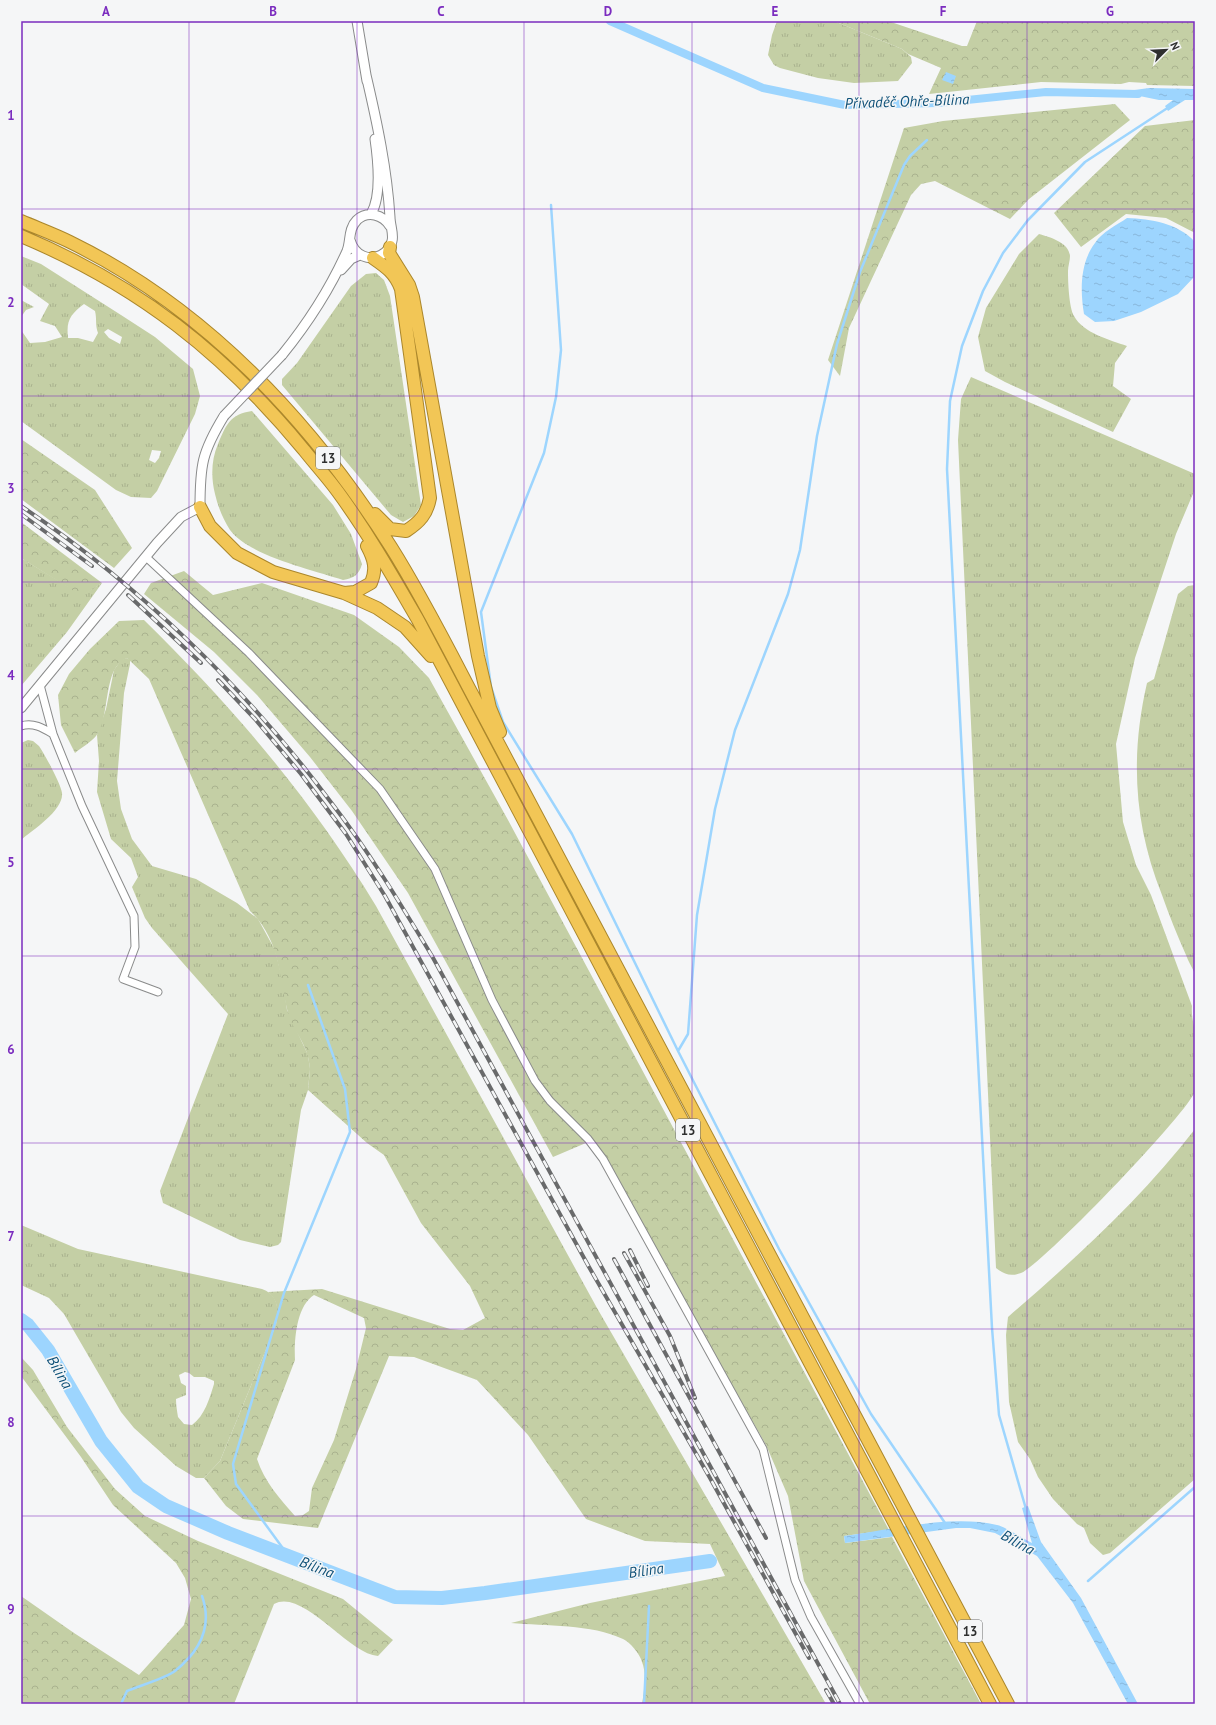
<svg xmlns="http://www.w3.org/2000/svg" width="1216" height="1725" viewBox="0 0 1216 1725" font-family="'PT Sans',sans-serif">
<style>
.grass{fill:url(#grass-tufts);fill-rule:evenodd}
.forest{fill:url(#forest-crowns);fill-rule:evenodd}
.water{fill:url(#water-ripples)}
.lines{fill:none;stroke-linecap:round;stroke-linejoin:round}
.stream{stroke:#9dd5fe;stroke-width:2.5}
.canal{stroke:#9dd5fe;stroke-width:8}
.river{stroke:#9dd5fe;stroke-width:14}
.minor-casing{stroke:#8a8b8b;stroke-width:9}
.tertiary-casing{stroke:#8a8b8b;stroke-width:11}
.trunk-casing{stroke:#ab872c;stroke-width:14}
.minor{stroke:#fff;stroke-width:7}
.tertiary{stroke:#fff;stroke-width:9}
.trunk{stroke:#f2c656;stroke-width:12}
.rail-casing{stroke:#696a6b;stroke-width:4}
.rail{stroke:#f5f6f7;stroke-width:2.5;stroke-dasharray:8;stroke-linecap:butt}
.tertiary-bridge-casing{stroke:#8a8b8b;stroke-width:11;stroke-linecap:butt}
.tertiary-bridge{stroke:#fff;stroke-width:9}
.grid{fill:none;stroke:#7b2cbf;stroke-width:1;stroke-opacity:0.55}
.labels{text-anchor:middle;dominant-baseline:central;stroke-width:3;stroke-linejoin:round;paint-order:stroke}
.shield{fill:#f5f6f7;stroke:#6a6b6b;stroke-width:1}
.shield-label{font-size:13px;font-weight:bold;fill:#2e2f2f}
.water-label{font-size:15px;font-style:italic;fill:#105279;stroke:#f5f6f7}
.neatline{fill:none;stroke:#7b2cbf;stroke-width:1.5}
.grid-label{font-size:13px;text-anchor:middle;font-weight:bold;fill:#7b2cbf}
</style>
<defs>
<pattern id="grass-tufts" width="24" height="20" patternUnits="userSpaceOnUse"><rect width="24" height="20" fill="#c4cfa5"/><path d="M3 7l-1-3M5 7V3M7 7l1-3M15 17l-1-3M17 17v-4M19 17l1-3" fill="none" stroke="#a9b28e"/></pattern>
<pattern id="forest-crowns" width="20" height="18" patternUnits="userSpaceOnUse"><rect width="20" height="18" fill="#c4cfa5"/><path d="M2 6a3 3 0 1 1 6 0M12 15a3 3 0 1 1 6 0" fill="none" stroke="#a9b28e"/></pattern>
<pattern id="water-ripples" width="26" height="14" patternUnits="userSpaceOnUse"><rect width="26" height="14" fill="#9dd5fe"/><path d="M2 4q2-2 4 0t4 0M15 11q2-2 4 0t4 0" fill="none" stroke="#88b7da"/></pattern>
</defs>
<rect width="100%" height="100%" fill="#f5f6f7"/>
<path class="grass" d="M777 21H834L902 49 911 57 912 63 898 81 854 83 818 78 780 68 774 65 768 55 772 35Z
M1039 234C1049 237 1069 242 1070 256 1070 261 1068 266 1068 271 1068 282 1069 307 1074 316 1083 333 1110 340 1127 346L1115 363 1113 386 1131 399 1113 432 1005 382 985 371 978 337 986 308 1019 254Z
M21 256 41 264 121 315 155 337 193 369 200 396 195 414 157 491 151 498 131 497 116 490 21 421V330L30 343 45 342 62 337 55 326 40 321 49 304 21 284ZM84 304 95 311C97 319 95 325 98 333L93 342 78 338H68V337C66 320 71 314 84 304ZM108 329 122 337 120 344 109 338 104 332ZM152 450 161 451 159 458 155 463 149 460Z
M376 273 384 280 390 296 421 505 414 516 403 522 391 515 282 385V379L297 363 351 286 366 274Z
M21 300 34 307 26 310 21 317Z
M971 377 1195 474V489L1176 534 1135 658 1116 744 1123 822 1136 865 1151 895 1192 1006C1191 1016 1194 1024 1195 1033 1196 1044 1197 1082 1195 1091 1190 1111 1041 1266 1021 1273 1010 1277 1004 1274 996 1268L958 440 961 399Z
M252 411 333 505 351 534 362 564C359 575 354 578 343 580 313 570 249 556 230 530 223 519 218 507 215 494 211 478 211 460 218 444 226 425 230 414 252 411Z
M21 558 82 595 102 583 67 632 21 686Z
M1195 585V974C1192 967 1188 961 1186 955 1177 935 1169 915 1162 895 1134 825 1130 757 1147 683L1154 679 1178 594 1188 586Z
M127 658 130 660V664L124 693 117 781 121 809 132 839 152 866 196 879 237 903 258 919 275 950 283 982 287 1010 308 1055 310 1069 308 1090 301 1110 281 1242 278 1245 270 1247 240 1240 163 1203 160 1191 228 1014 152 928 145 918 132 887 138 877 131 858 111 839 97 792 99 761 97 735 106 709 114 670 121 660Z
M28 740 33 741 39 746C45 755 61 784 62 793 64 810 33 830 21 840V743Z
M1195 1129V1479L1110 1553 1103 1555 1090 1543 1084 1528 1077 1524 1053 1499 1038 1477 1030 1459 1018 1442 1009 1402 1006 1335 1008 1317C1075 1259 1141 1199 1195 1129Z
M21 1225 78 1249 262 1289C279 1295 279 1310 276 1325L220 1461 204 1478H196L176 1466 134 1428 121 1412 64 1314 49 1298 21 1285ZM185 1372 189 1373 194 1377H205L214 1381V1384C209 1400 205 1415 192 1425L184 1424 178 1417C177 1411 176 1405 176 1399L186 1395V1386L181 1383 179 1375Z"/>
<path class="forest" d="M834 21H888L962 46H967L977 21H1195V86L1147 85 1146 83 1129 82 1121 84 1041 82 929 94 941 68 908 54 902 49Z
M1115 104 1130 120 1029 199 1010 219 935 181 921 184 911 195 849 328 840 376 828 360 904 128 943 121Z
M1195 120V233L1166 218 1126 214 1081 247 1054 213 1145 126Z
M21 439 95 490 132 548 114 568 21 499Z
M21 522 102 583 82 596 21 558Z
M184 571 213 595 262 583 354 615 399 647 429 678 508 820 889 1530 844 1536 845 1543 892 1537 981 1704H870L804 1581 788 1496 766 1445 593 1140 553 1157 408 893 352 811 310 757 257 695 214 652 144 594 151 583Z
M144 620C233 707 312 800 376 906L597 1308 826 1704H642C644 1692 647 1674 642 1662 640 1654 630 1642 623 1639 592 1624 545 1626 511 1623L590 1603 725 1576 710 1544 645 1541 586 1519 528 1435 477 1380 414 1357 389 1356 318 1528 243 1519 226 1506 204 1478 220 1461 276 1325C278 1312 279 1301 268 1292L322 1289 450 1329 463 1330 485 1318 470 1286 421 1223 384 1155 367 1143 308 1090C309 1079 311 1068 308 1057 304 1040 290 1026 287 1009 279 974 279 938 250 911L149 679 127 658C102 667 111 717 96 736 91 742 81 748 75 753L61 725 58 695 69 674 90 649 119 621ZM314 1295 364 1318 366 1328 356 1369 334 1440 312 1488 309 1511 303 1515 295 1516C280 1499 264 1481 257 1459L295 1360C294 1342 296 1306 314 1295Z
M21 1357 33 1370 67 1427 115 1489 145 1516 198 1541 343 1599 393 1640 378 1656C348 1654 303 1588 274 1604L234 1704H21V1596L74 1633 139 1675 184 1625 191 1599 185 1578 176 1563 113 1505 81 1457 21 1376Z"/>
<path class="water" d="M946 72 956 76 953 84 942 80Z
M1149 88 1195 89V100H1185L1168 111 1165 106 1173 100H1159L1120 92Z
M1127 218C1151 219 1178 223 1195 242V276L1178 294 1141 312 1114 321 1095 322 1084 314C1080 290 1080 263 1095 243 1102 232 1117 225 1127 218Z
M1028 1506 1041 1542 1081 1598 1138 1704H1128L1073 1603 1037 1556 995 1533 970 1528H956L845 1543 844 1536C891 1530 951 1514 997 1525 1006 1527 1023 1539 1032 1543L1022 1508Z"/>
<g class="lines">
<path class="stream" d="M927 140 910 156 904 165 860 272 837 344 817 436 800 550 788 594 735 730 715 809 697 915 688 1034 678 1051 779 1249 871 1414 945 1523
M551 205 561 350 556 397 544 453 481 612 491 687 503 722 572 834 678 1051
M1026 1509 999 1415 992 1328 947 469 950 401 962 346 983 291 1003 253 1028 220 1085 162 1169 107
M290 1558 236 1484 233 1464 284 1293 350 1132 345 1089 308 985
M1088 1581 1195 1487
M121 1704 127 1691C139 1686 166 1678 175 1671 200 1651 213 1627 202 1596
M644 1704 649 1606"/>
<path class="canal" d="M610 21 763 88 845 105 938 103 1046 92 1138 94"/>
<path class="river" d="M21 1320 28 1325 48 1350 101 1441 138 1487 166 1506 228 1533 395 1597 442 1598 485 1593 710 1561"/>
<g class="minor-casing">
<path id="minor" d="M146 557 249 653 380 789 435 869 492 1000 535 1081 550 1101 588 1139 603 1159 763 1449 795 1580 811 1617 860 1704
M21 726C33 722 43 728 53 734L40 685
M53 734 82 806 134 916 135 947 123 979 158 992"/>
</g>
<g class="tertiary-casing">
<path id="tertiary" d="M357 21 367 81
M371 214C382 196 378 160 375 139
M350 240C352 247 356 253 363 256 375 261 389 254 392 241 394 234 390 225 390 217 387 169 377 122 366 75
M341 270 351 259 360 255
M282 355C308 323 330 289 347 251 351 241 348 229 357 220 368 210 383 215 390 226
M21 708 157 543 181 517 200 507C200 465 202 452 224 416"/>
</g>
<g class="trunk-casing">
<path id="trunk" d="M21 221C37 228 54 234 70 242 205 308 311 421 391 547 420 593 445 642 470 690L1008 1704
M21 236C138 285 224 353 304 450 315 464 328 478 338 492 368 533 393 577 418 620L990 1704
M390 247 389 253 409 285 413 297 478 656 490 708 500 732
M373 258C386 267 395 273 401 289L430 498C427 514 420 522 406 531L390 529 375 514
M200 507 210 526 237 553 273 572 344 593 377 608 405 627 431 656
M344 593 355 592 371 583C377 569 374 559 367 546"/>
</g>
<use href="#minor" class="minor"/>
<use href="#tertiary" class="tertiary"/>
<use href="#trunk" class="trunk"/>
<g class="rail-casing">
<path id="rail" d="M21 506C139 585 245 687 330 801 368 850 400 903 432 956L840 1704
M21 514 92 566
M128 595 201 663
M218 680 255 719 301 774 346 834 385 896 589 1267 710 1478 809 1658
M630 1250 648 1286
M624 1253 670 1336 695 1398
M614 1259 766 1538
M826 1690 834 1704"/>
</g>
<use href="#rail" class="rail"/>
<g class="tertiary-bridge-casing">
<path id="tertiary-bridge" d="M224 416 282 355"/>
</g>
<use href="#tertiary-bridge" class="tertiary-bridge"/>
</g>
<path class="grid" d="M189 21V1704M357 21V1704M524 21V1704M692 21V1704M859 21V1704M1027 21V1704M21 209H1195M21 396H1195M21 582H1195M21 769H1195M21 956H1195M21 1143H1195M21 1329H1195M21 1516H1195"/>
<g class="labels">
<g class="shield">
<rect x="316" y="447" width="24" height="22" rx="3"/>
<rect x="676" y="1119" width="24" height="22" rx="3"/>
<rect x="958" y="1620" width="24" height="22" rx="3"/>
</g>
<g class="shield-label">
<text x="328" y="458">13</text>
<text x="688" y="1130">13</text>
<text x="970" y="1631">13</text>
</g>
<g class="water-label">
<text transform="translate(907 101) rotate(-2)">Přivaděč Ohře-Bílina</text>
<text transform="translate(60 1372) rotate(60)">Bílina</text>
<text transform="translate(1018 1542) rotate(29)">Bílina</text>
<text transform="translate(317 1567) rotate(21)">Bílina</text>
<text transform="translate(646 1570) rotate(-8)">Bílina</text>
</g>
</g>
<rect width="1216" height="1725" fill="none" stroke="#f5f6f7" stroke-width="44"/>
<g transform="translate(1166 50) rotate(66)" stroke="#f5f6f7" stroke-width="3" paint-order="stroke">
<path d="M0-3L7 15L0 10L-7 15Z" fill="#2e2f2f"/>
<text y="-6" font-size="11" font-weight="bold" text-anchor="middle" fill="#2e2f2f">N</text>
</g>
<rect x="22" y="22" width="1172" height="1681" class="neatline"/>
<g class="grid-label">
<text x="106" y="16">A</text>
<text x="273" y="16">B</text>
<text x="441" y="16">C</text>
<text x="608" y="16">D</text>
<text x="775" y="16">E</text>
<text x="943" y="16">F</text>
<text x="1110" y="16">G</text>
<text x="11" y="120">1</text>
<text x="11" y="307">2</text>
<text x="11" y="493">3</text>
<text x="11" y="680">4</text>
<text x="11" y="867">5</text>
<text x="11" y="1054">6</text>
<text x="11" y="1241">7</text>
<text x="11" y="1427">8</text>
<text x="11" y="1614">9</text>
</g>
</svg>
